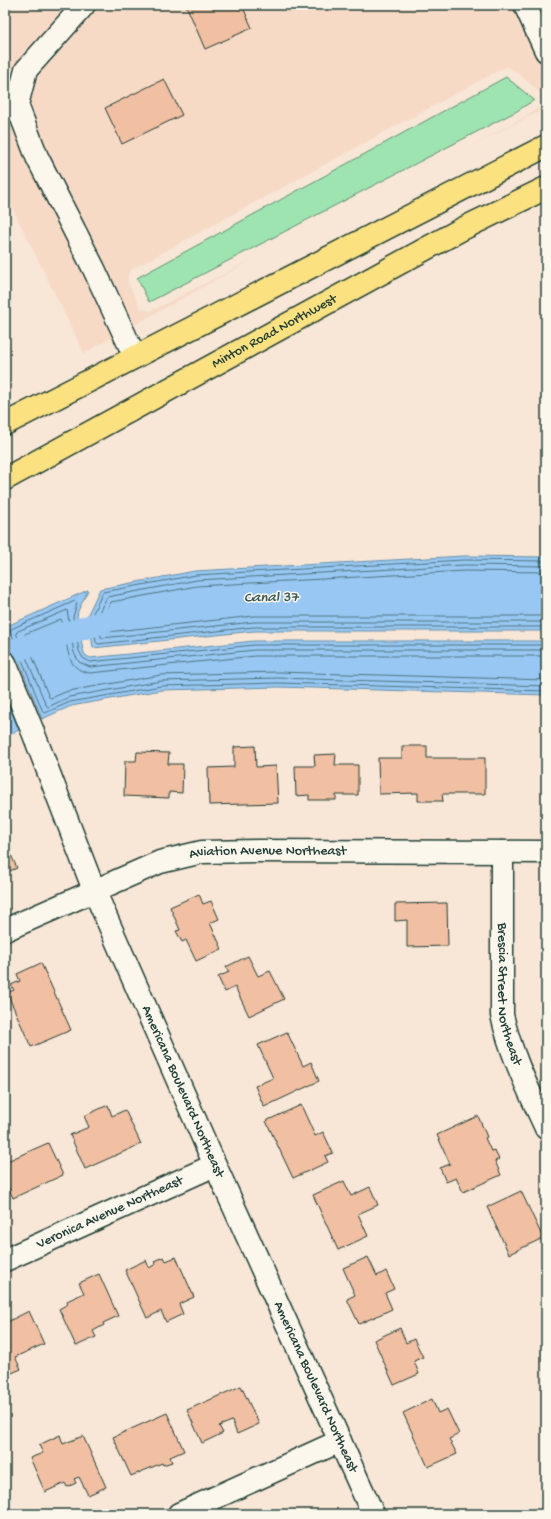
<svg xmlns="http://www.w3.org/2000/svg" width="551" height="1519" viewBox="0 0 551 1519" font-family="'Gochi Hand',sans-serif">
<style>
.built{fill:#f6dac6}
.green{fill:#9ee4b0;stroke:#5e9072}
.water{fill:#97c7f2;stroke:#6790a6}
.lines{fill:none;stroke-linecap:round;stroke-linejoin:round}
.shore{stroke:#4f7480;stroke-width:1}
.canal{stroke:#97c7f2;stroke-width:23}
.building{fill:#f1bfa2;stroke:#1f3d34}
.minor-casing{stroke:#1f3d34;stroke-width:25}
.major-casing{stroke:#1f3d34;stroke-width:25}
.minor{stroke:#fbf7ec;stroke-width:22}
.major{stroke:#fbe180;stroke-width:22}
.labels{text-anchor:middle;dominant-baseline:central;stroke-width:3;stroke-linejoin:round;paint-order:stroke}
.street-label{font-size:14px;fill:#1f3d34;stroke:#fbf7ec}
.water-label{font-size:15px;font-style:italic;fill:#37595a;stroke:#fbf7ec}
</style>
<rect width="100%" height="100%" fill="#f8e6d6"/>
<filter id="ink" filterUnits="userSpaceOnUse"><feTurbulence type="fractalNoise" baseFrequency=".025" numOctaves="2"/><feDisplacementMap in="SourceGraphic" scale="8" xChannelSelector="R" yChannelSelector="G"/><feConvolveMatrix kernelMatrix="1 2 1 2 8 2 1 2 1" color-interpolation-filters="sRGB"/></filter>
<g filter="url(#ink)">
<path class="built" d="M5 5H519L546 68V108L471 146 521 119 539 108 544 103 543 95 514 70 508 67 501 69 132 269 128 274V283L141 309 151 311 255 258 84 353 5 193Z"/>
<path class="green" d="M506 77 534 100 517 111 149 302 137 278Z"/>
<path class="water" d="M464 556 546 557V631H254L93 648 88 614 100 589 195 571Z
M88 590 78 611 77 617 83 650 85 655 90 658 254 641H546V695L278 687 161 690 71 706 42 719 5 627Z
M5 697 19 730 5 737Z"/>
<g class="lines">
<path class="shore" d="M546 561 464 560 196 575 103 592 92 615 96 642 98 644 254 627H546
M546 566 464 565 197 580 107 597 97 616 101 637 102 638 254 622H546
M546 572 465 571 197 586 111 602 103 617 105 630 107 632 254 616H546
M546 645H254L90 662 83 658 79 651 73 617 77 603 75 601 11 629 10 630 43 712 45 713 70 702 161 686 278 683 546 691
M546 650H255L90 667 79 662 74 653 67 610 18 631 16 633 46 705 48 707 69 697 161 681 278 678 546 686
M546 656H255L90 673C61 669 70 639 61 619L25 634 24 636 49 697 51 698 68 691 161 675 278 672 546 680"/>
<path class="canal" d="M5 653 119 617"/>
</g>
<path class="building" d="M186 5H242L252 28 205 49Z
M164 79 182 115 122 144 105 108Z
M255 746 256 767 276 766 278 803 209 805 208 768 234 767V747Z
M402 746H427V758H485V794H442L443 801H418V793L379 794 378 758H402Z
M137 752 169 753 168 764H183L182 793 169 792V798L124 796 125 761H136Z
M336 754 335 765H358V795H336V800H309V795L296 796 295 766H315L314 755Z
M5 842 17 868 5 873Z
M199 894 203 904 211 901 219 919 210 923 222 949 196 961 186 940 182 942 176 931 180 930 170 907Z
M447 903 448 946 407 947V920L395 921V904Z
M248 956 258 976 270 971 284 999 249 1016 235 987 225 992 218 977 229 972 226 967Z
M41 963 71 1030 31 1047 7 993 14 990 11 985 20 981 17 974Z
M287 1032 303 1066 311 1062 319 1081 264 1107 255 1086 273 1078 258 1045Z
M108 1105 112 1116 125 1110 141 1144 85 1169 70 1135 89 1127 84 1116Z
M301 1105 315 1136 323 1132 333 1153 325 1156 328 1162 293 1178 266 1121Z
M478 1116 487 1137 485 1138 491 1151 494 1150 499 1159 495 1161 501 1175 463 1192 456 1178 446 1182 440 1168 450 1164 437 1135Z
M48 1143 63 1175 13 1198 5 1180V1162Z
M344 1181 351 1196 370 1187 378 1205 358 1214 368 1236 338 1250 313 1195Z
M521 1191 543 1238 509 1254 487 1207Z
M164 1257 166 1261 176 1257 194 1297 179 1304 183 1314 166 1322 161 1311 147 1318 125 1270 146 1260 149 1268 156 1264 155 1261Z
M368 1257 377 1276 386 1271 394 1289 385 1293 392 1309 359 1324 347 1299 355 1295 343 1268Z
M99 1274 118 1316 103 1323 104 1325 93 1331 96 1337 76 1346 59 1309 68 1304 67 1301 84 1293 79 1283Z
M29 1311 44 1344 15 1357 21 1369 5 1376V1323Z
M400 1328 406 1343 414 1339 423 1357 414 1361 419 1374 394 1385 374 1340Z
M241 1386 259 1424 237 1434 232 1421 219 1426 223 1433 202 1443 187 1410Z
M432 1399 438 1413 447 1409 459 1434 449 1439 457 1454 428 1467 403 1413Z
M167 1413 184 1451 170 1457 172 1462 163 1465 162 1463 131 1476 113 1437Z
M60 1435 63 1444 83 1436 106 1487 88 1495 79 1477 74 1479 76 1483 67 1487 65 1483 45 1492 30 1458 43 1453 39 1445Z"/>
<g class="lines">
<g class="minor-casing">
<g id="minor">
<path d="M84 5 26 70 17 105 37 157 94 269 135 357"/>
<path d="M525 5 546 51"/>
<path id="s1" d="M5 663 33 732 94 890 215 1165 373 1514"/>
<path id="s2" d="M502 852V1015C511 1055 529 1091 546 1128"/>
<path id="s3" d="M5 930 160 862 202 852 257 851 546 852"/>
<path id="s4" d="M5 1260 215 1165"/>
<path d="M179 1514 340 1441"/>
</g>
</g>
<g class="major-casing">
<g id="major">
<path d="M5 424 546 146"/>
<path id="s5" d="M5 479 462 229 546 188"/>
</g>
</g>
<use href="#minor" class="minor"/>
<use href="#major" class="major"/>
</g>
</g>
<g class="labels">
<g class="street-label">
<text stroke="none"><textPath href="#s5" startOffset="307">Minton Road Northwest</textPath></text>
<text stroke="none"><textPath href="#s3" startOffset="278">Aviation Avenue Northeast</textPath></text>
<text stroke="none"><textPath href="#s2" startOffset="143">Brescia Street Northeast</textPath></text>
<text stroke="none"><textPath href="#s1" startOffset="464">Americana Boulevard Northeast</textPath></text>
<text stroke="none"><textPath href="#s4" startOffset="115">Veronica Avenue Northeast</textPath></text>
<text stroke="none"><textPath href="#s1" startOffset="788">Americana Boulevard Northeast</textPath></text>
</g>
<g class="water-label">
<text transform="translate(271 598) rotate(-1)">Canal 37</text>
</g>
</g>
<rect width="551" height="1519" fill="none" stroke="#fbf7ec" stroke-width="20"/>
<rect x="10" y="10" width="531" height="1499" fill="none" stroke="#1f3d34" stroke-width="1.5" filter="url(#ink)"/>
</svg>
